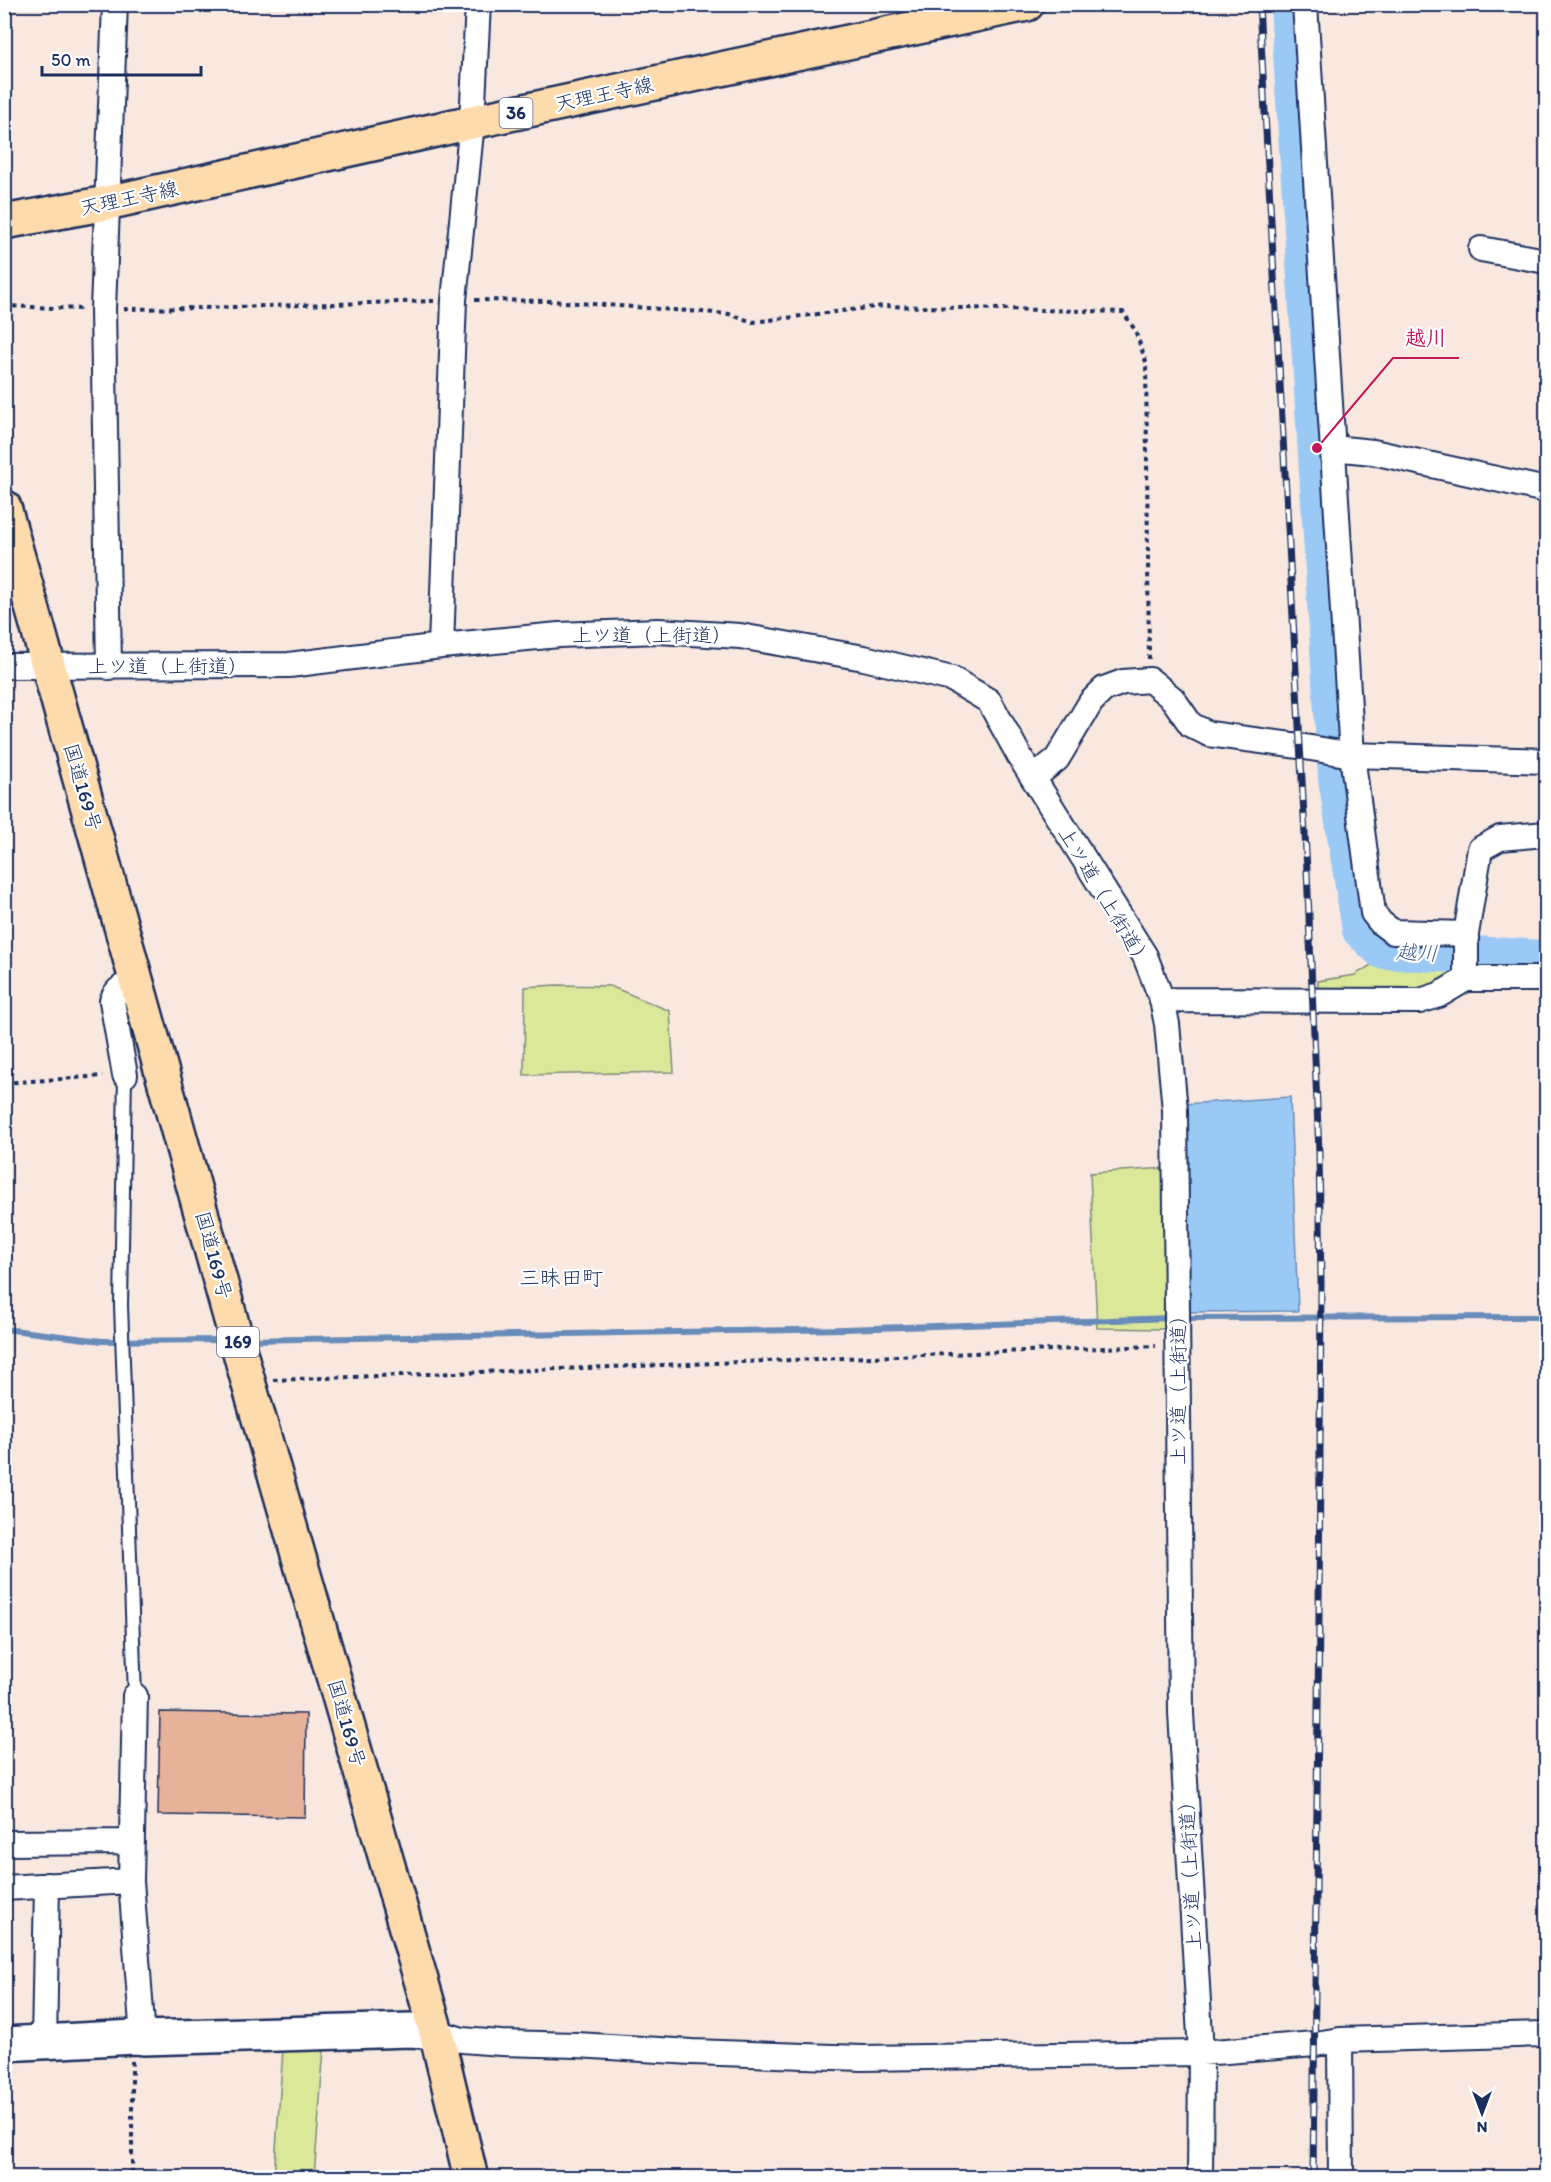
<svg xmlns="http://www.w3.org/2000/svg" width="1551" height="2182" viewBox="0 0 1551 2182" font-family="Itim,'Klee One',sans-serif">
<style>
.green{fill:#dbe799;stroke:#7b8b7c;stroke-width:1.5}
.water{fill:#9bc9f6;stroke:#688bb9;stroke-width:1.5}
.lines{fill:none;stroke-linecap:round;stroke-linejoin:round}
.stream{stroke:#688bb9;stroke-width:6}
.river{stroke:#9bc9f6;stroke-width:38}
.building{fill:#e6b299;stroke:#1b2f5e;stroke-width:1.5}
.lane-casing{stroke:#1b2f5e;stroke-width:16}
.street-casing{stroke:#1b2f5e;stroke-width:28}
.secondary-casing{stroke:#1b2f5e;stroke-width:38}
.primary-casing{stroke:#1b2f5e;stroke-width:38}
.highway-casing{stroke:#1b2f5e;stroke-width:38}
.path{stroke:#1b2f5e;stroke-width:4;stroke-dasharray:4.5 4.5;stroke-linecap:butt}
.lane{stroke:#fff;stroke-width:12}
.street{stroke:#fff;stroke-width:24}
.secondary{stroke:#fff;stroke-width:33}
.primary{stroke:#fedbac;stroke-width:33}
.highway{stroke:#fedbac;stroke-width:33}
.rail-casing{stroke:#1b2f5e;stroke-width:7}
.rail{stroke:#fff;stroke-width:4.5;stroke-dasharray:14;stroke-linecap:butt}
.labels{text-anchor:middle;dominant-baseline:central;stroke-width:4.5;stroke-linejoin:round;paint-order:stroke}
.shield{fill:#fff;stroke:#5f6d8e;stroke-width:1.5}
.shield-label{font-size:18px;font-weight:bold;fill:#1b2f5e}
.street-label{font-size:20px;fill:#1b2f5e;stroke:#fff}
.water-label{font-size:21px;font-style:italic;fill:#415d8c;stroke:#fff}
.neighbourhood-label{font-size:21px;fill:#1b2f5e;stroke:#fff}
.leader{fill:none;stroke:#c2185b;stroke-width:2}
.callout-dot{fill:#c2185b;stroke:#fff;stroke-width:2}
.callout-label{font-size:21px;text-anchor:middle;font-weight:bold;fill:#c2185b;stroke:#fff;stroke-width:4.5;stroke-linejoin:round;paint-order:stroke}
</style>
<rect width="100%" height="100%" fill="#f8e8e0"/>
<filter id="ink" filterUnits="userSpaceOnUse"><feTurbulence type="fractalNoise" baseFrequency=".0167" numOctaves="2"/><feDisplacementMap in="SourceGraphic" scale="12" xChannelSelector="R" yChannelSelector="G"/><feConvolveMatrix kernelMatrix="1 2 1 2 8 2 1 2 1" color-interpolation-filters="sRGB"/></filter>
<g filter="url(#ink)">
<path class="green" d="M1395 953 1465 956 1439 994 1317 1000 1318 981 1355 975 1384 957Z
M557 985 610 986 670 1011 674 1072 524 1075 525 987Z
M1167 1168V1329L1097 1328 1090 1173Z
M324 2048 314 2177 274 2178 283 2049Z"/>
<path class="water" d="M1290 1097 1298 1311 1188 1312 1184 1104Z"/>
<g class="lines">
<path class="stream" d="M1183 1318 1546 1317
M4 1329 102 1341 225 1340
M247 1340 844 1329 1173 1318"/>
<path class="river" d="M1289 4 1337 778 1361 930 1382 950 1546 959"/>
</g>
<path class="building" d="M160 1712 306 1714 305 1817 158 1815Z"/>
<g class="lines">
<g class="lane-casing">
<path id="lane" d="M125 1075 121 1305 135 1696"/>
</g>
<g class="street-casing">
<path id="street" d="M1305 4 1352 755 1373 913 1381 923 1393 932 1466 934
M1481 249 1546 261
M1332 448 1373 452 1546 490
M441 646 454 300 472 122 478 4
M4 666 289 665 441 646 559 635 658 631 740 636 864 658 952 679 989 701 1020 757 1145 956 1162 1000 1167 1024 1175 1110 1181 1713 1201 2053 1200 2178
M109 667 103 309 115 4
M1033 778 1057 759 1091 702 1104 689 1123 682 1150 680 1173 699 1191 725 1209 734 1299 746 1352 755 1546 761
M1466 979V934L1480 849 1500 838 1546 834
M1162 1000 1420 1001 1439 995 1466 979H1546
M125 1075 112 1001C117 987 125 985 138 981
M135 1696 131 1881 143 2038
M4 1843 132 1842
M4 1888 131 1881
M436 2032 462 2040 501 2043 577 2045 692 2052 862 2058 1201 2053 1315 2044 1340 2040 1546 2034
M1340 2040 1341 2178
M44 2043 47 1885"/>
</g>
<g class="secondary-casing">
<path id="secondary" d="M4 2044 135 2037 143 2038 410 2030 436 2032"/>
</g>
<g class="primary-casing">
<path id="primary" d="M4 222 107 203 472 122 1027 4"/>
</g>
<g class="highway-casing">
<path id="highway" d="M4 507 248 1381 436 2032 471 2178"/>
</g>
<path class="path" d="M475 300 551 301 729 314 753 322 883 306 1123 312 1135 330 1146 362 1149 659
M4 306 83 309
M124 309 201 308 434 301
M4 1083 103 1076
M273 1380 1156 1346
M132 2061V2178"/>
<use href="#lane" class="lane"/>
<use href="#street" class="street"/>
<use href="#secondary" class="secondary"/>
<use href="#primary" class="primary"/>
<use href="#highway" class="highway"/>
<g class="rail-casing">
<path id="rail" d="M1259 4 1307 870 1319 1152 1321 1282 1319 1616 1313 2178"/>
</g>
<use href="#rail" class="rail"/>
</g>
</g>
<g class="labels">
<g class="shield">
<rect x="499.5" y="98" width="33" height="30" rx="4.5"/>
<rect x="217" y="1327" width="42" height="30" rx="4.5"/>
</g>
<g class="shield-label">
<text x="516" y="113">36</text>
<text x="238" y="1342">169</text>
</g>
<g class="street-label">
<text transform="translate(604 94) rotate(-12)">天理王寺線</text>
<text transform="translate(129 198) rotate(-12)">天理王寺線</text>
<text x="652" y="635">上ツ道（上街道）</text>
<text x="168" y="666">上ツ道（上街道）</text>
<text transform="translate(83 787) rotate(74)">国道169号</text>
<text transform="translate(1105 897) rotate(59)">上ツ道（上街道）</text>
<text transform="translate(214 1255) rotate(75)">国道169号</text>
<text transform="translate(1178 1385) rotate(-90)">上ツ道（上街道）</text>
<text transform="translate(347 1723) rotate(74)">国道169号</text>
<text transform="translate(1190 1871) rotate(-93)">上ツ道（上街道）</text>
</g>
<g class="water-label">
<text transform="translate(1417 952) rotate(3)">越川</text>
</g>
<g class="neighbourhood-label">
<text x="561" y="1277">三昧田町</text>
</g>
</g>
<path class="leader" d="M1317 448L1393 358H1459"/>
<circle class="callout-dot" cx="1317" cy="448" r="6"/>
<g class="callout-label">
<text x="1426" y="345">越川</text>
</g>
<rect width="1551" height="2182" fill="none" stroke="#fff" stroke-width="24"/>
<rect x="12" y="12" width="1527" height="2158" fill="none" stroke="#1b2f5e" stroke-width="2" filter="url(#ink)"/>
<g transform="translate(1482 2113) rotate(180)" stroke="#ffffff" stroke-width="4.5" paint-order="stroke">
<path d="M0-4.5L10 22L0 15L-10 22Z" fill="#1b2f5e"/>
<text y="-9" font-size="16" font-weight="bold" text-anchor="middle" fill="#1b2f5e">N</text>
</g>
<path d="M42 66v9h159v-9" fill="none" stroke="#1b2f5e" stroke-width="3"/>
<text x="51" y="66" font-size="18" fill="#1b2f5e" stroke="#ffffff" stroke-width="4.5" paint-order="stroke">50 m</text>
</svg>
